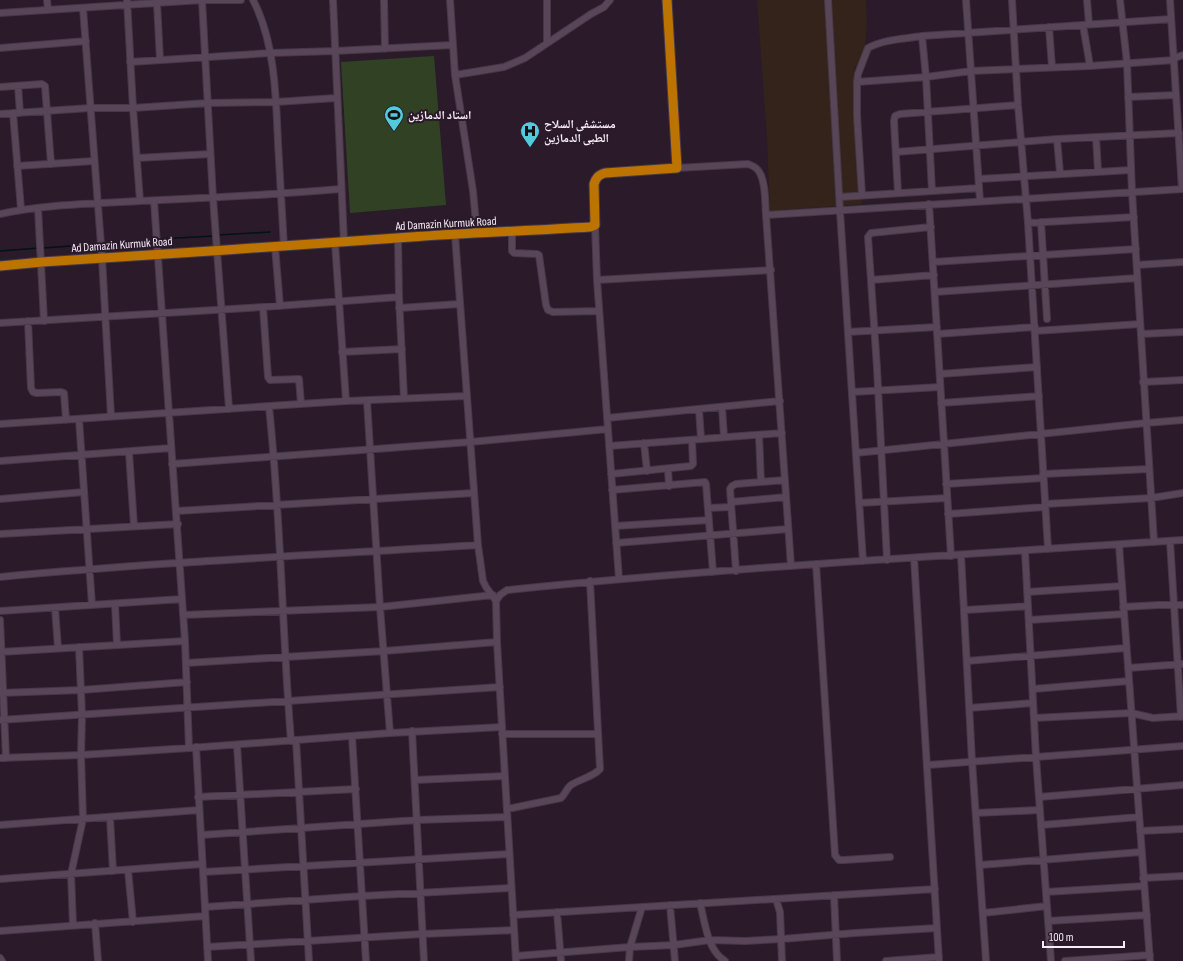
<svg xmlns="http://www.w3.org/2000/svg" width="1183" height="961" viewBox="0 0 1183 961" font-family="'Sofia Sans Condensed','Noto Naskh Arabic',sans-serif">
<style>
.commercial{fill:#34231b}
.green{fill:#314224}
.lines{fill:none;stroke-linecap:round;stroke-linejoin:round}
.stream{stroke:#001317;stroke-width:1.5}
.minor-casing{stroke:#453845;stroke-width:8}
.highway-casing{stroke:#453845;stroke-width:11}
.minor{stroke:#584658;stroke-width:6}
.highway{stroke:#bc7300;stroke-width:9}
.labels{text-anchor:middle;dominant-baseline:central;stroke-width:4;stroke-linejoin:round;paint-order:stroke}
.poi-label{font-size:12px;font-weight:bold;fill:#f8edf8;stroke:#2a1a2a;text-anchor:start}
.street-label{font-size:12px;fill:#f8edf8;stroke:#2a1a2a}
</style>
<rect width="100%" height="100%" fill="#2a1a2a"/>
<path class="commercial" d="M757 0H866L867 24 863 66 855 67 854 83 862 204 770 211 767 138Z"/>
<path class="green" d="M434 56 446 205 350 213 341 62Z"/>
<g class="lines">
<path class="stream" d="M218 235 270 232
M158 239 214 236
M103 244 155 240
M43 248 99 244
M0 251 39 248"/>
<g class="minor-casing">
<path id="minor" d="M47 0 48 10
M127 0 133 108 140 201
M202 0 213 198 229 409
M253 0C275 42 276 97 278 143 280 178 282 212 284 247
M333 0 344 242
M384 0 385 49
M450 0 455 75 473 191 477 234
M828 0 840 211 863 561
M966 0 980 201
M1012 0 1018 105 1028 223 1048 549
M1087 0 1089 24
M1120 0 1127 63 1132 192 1154 542
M1170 0 1182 189
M157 3 160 60
M83 8 102 258 111 416
M0 13 202 0H241
M1083 25 1090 66
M1049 27 1052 67
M922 36 926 77 932 191
M547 43V0
M0 48 86 41
M130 62 270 53 335 51 452 45
M455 75 504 67 525 58 591 14 604 7 610 0
M857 82 926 77 971 71 1090 66 1174 60 1177 57 1183 55
M18 86 20 113
M0 87 42 84 45 86 51 164
M1128 97 1176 95
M13 113 21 209
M0 114 90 108H133L208 103 276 102 336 98
M1096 137 1098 171
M1057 139 1060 173
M896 152 1057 139 1179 133
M137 158 210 154
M17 166 94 161
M677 168 748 164C751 165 755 167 757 169 766 178 765 203 766 215L1183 189
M979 179 1131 170
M898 193 894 121 895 116 900 114 1018 105
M862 195 857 116V82L858 74 868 48C884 39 904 39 922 36L1171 19
M840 197 979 188
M154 201 185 641 189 748
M929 204 951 556
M38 208 44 321
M0 214C45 204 93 204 139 201 206 198 273 195 340 189
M766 215 791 566
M1041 222 1047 319
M1028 223 1134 217
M595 225 597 280 619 579
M512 232V251L514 253 537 254 539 255 546 305 548 310 553 312 599 311
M455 235 478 545 483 581 486 587 496 601
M398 238 399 297 404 398
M335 243 346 401
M275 247 280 306
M933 262 1136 249
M1137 265 1183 262
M597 280 771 270
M871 280 934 275
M935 292 1137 278
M263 307 268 377 270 380 299 379 301 404
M399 308 459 304
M28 321 31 388 33 392 37 393 61 392 64 393 66 420
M0 323 263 307 399 297
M1035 331 1140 324
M848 332 937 327
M937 334 1035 327
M1141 334 1183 332
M342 352 402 349
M940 374 1037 367
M1143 382 1183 380
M852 392 940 387
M367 401 380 607 390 733
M941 403 1039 396
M269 407C281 518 282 630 291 741
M722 407 724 437
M699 409 701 439
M607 418 780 401
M79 419 92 605
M0 424 346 401 466 396
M759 435 761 482
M644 443 647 471
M609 446 782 433
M129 452 134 526
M856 453 1146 423 1183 420
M0 461 171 448
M172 464 470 442 608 429
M668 469 669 486
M611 474 691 466 693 464 692 440
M1043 474 1149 469
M946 484 1043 478
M612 490 705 482 706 484 713 572
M0 499 84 492
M731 502 786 497
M859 503 947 498
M1045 504 1151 498 1183 493
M708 508 731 507
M177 511 474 493
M948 514 1045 507
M615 526 709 520
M0 534 178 524
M1170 541 1181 717
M616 543 788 529
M1119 545 1150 961
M1025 551 1036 757 1051 961
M961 555 972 761 986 961
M914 558 939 961
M887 560 877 368 868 237 871 233 931 227
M816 564 835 855 839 860H844L890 857
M736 571 730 489 732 486 736 484 785 480
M0 577C159 562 319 555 478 545
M1027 592 1122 586
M115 604 117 645
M1123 607 1158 605H1183
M55 608 58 648
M965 610 1028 606
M0 611 182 599
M183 615 380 607 493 595
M0 620 6 758
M1029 620 1124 614
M0 652 185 641
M967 661 1126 648
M186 663 384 651 497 642
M1128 668 1183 664
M1033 689 1129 681
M0 693 81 690 187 682
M969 708 1033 703
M1034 718 1131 713 1153 718 1183 716
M0 720 500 687
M502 727 497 642 496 601 500 595 507 590C732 567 958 555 1183 540
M412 731 424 961
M502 734H598
M352 736 366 961
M296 740 309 961
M237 745 251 961
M196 747 208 961
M0 758 81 755 189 748 390 733 502 727 516 961
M928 765 1183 746
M415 780 505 776
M198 797 356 789
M1039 797 1183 785
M507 809 561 798C565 794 567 788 571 785 580 779 593 777 600 769L590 581
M976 813 1040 810
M110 817 113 871
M0 825 199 810
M1041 825 1139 817
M1140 831 1183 829
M201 835 417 820 507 817
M980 865 1141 852
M128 870 133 922
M203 872 509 854
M1143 878 1183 876
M0 879 202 864
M1046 892 1144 886
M834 895 837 961
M776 899 780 912 782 961
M700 903C705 922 707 950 725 961
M670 905 675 961
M205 907 362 896 511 888
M557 912 561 961
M983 913 1047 906
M513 915 935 889
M1048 921 1147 915
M95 923 98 961
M73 925 71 874 83 819 81 755 82 715 79 647
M0 931 205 916
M207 947 422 934 514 930
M516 956 630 947 674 945 710 940 745 941 782 939 855 933 937 928
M0 958 2 961
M629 961 630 947 642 907
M886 961 939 957
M1065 961 1150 955"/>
</g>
<g class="highway-casing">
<path id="highway" d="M0 266 42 262C160 254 279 247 397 238 461 233 526 231 590 227L595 225 594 184C596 178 598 175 605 173L677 168 667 0"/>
</g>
<use href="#minor" class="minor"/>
<use href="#highway" class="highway"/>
</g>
<defs>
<g id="stadium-pin" transform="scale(1)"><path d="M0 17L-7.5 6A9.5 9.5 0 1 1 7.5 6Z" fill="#53cadc" stroke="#2a1a2a"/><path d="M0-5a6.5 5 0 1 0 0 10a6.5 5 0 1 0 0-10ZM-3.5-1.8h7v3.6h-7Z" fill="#111"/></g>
<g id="hospital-pin" transform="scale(1)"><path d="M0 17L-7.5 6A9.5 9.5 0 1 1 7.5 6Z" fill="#53cadc" stroke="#2a1a2a"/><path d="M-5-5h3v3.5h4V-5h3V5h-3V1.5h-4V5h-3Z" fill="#111"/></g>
</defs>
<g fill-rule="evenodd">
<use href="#stadium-pin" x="394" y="115"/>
<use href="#hospital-pin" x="530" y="131"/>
</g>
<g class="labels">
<g class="poi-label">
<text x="408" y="115">استاد الدمازين</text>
<text x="544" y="124">مستشفى السلاح<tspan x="544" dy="14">الطبى الدمازين</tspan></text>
</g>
<g class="street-label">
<text transform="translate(446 224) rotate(-3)">Ad Damazin Kurmuk Road</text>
<text transform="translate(122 245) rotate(-4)">Ad Damazin Kurmuk Road</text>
</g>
</g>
<path d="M1043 941v6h81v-6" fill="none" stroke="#f8edf8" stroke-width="2"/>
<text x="1049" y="941" font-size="12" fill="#f8edf8" stroke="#2a1a2a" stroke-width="3" paint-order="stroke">100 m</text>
</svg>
